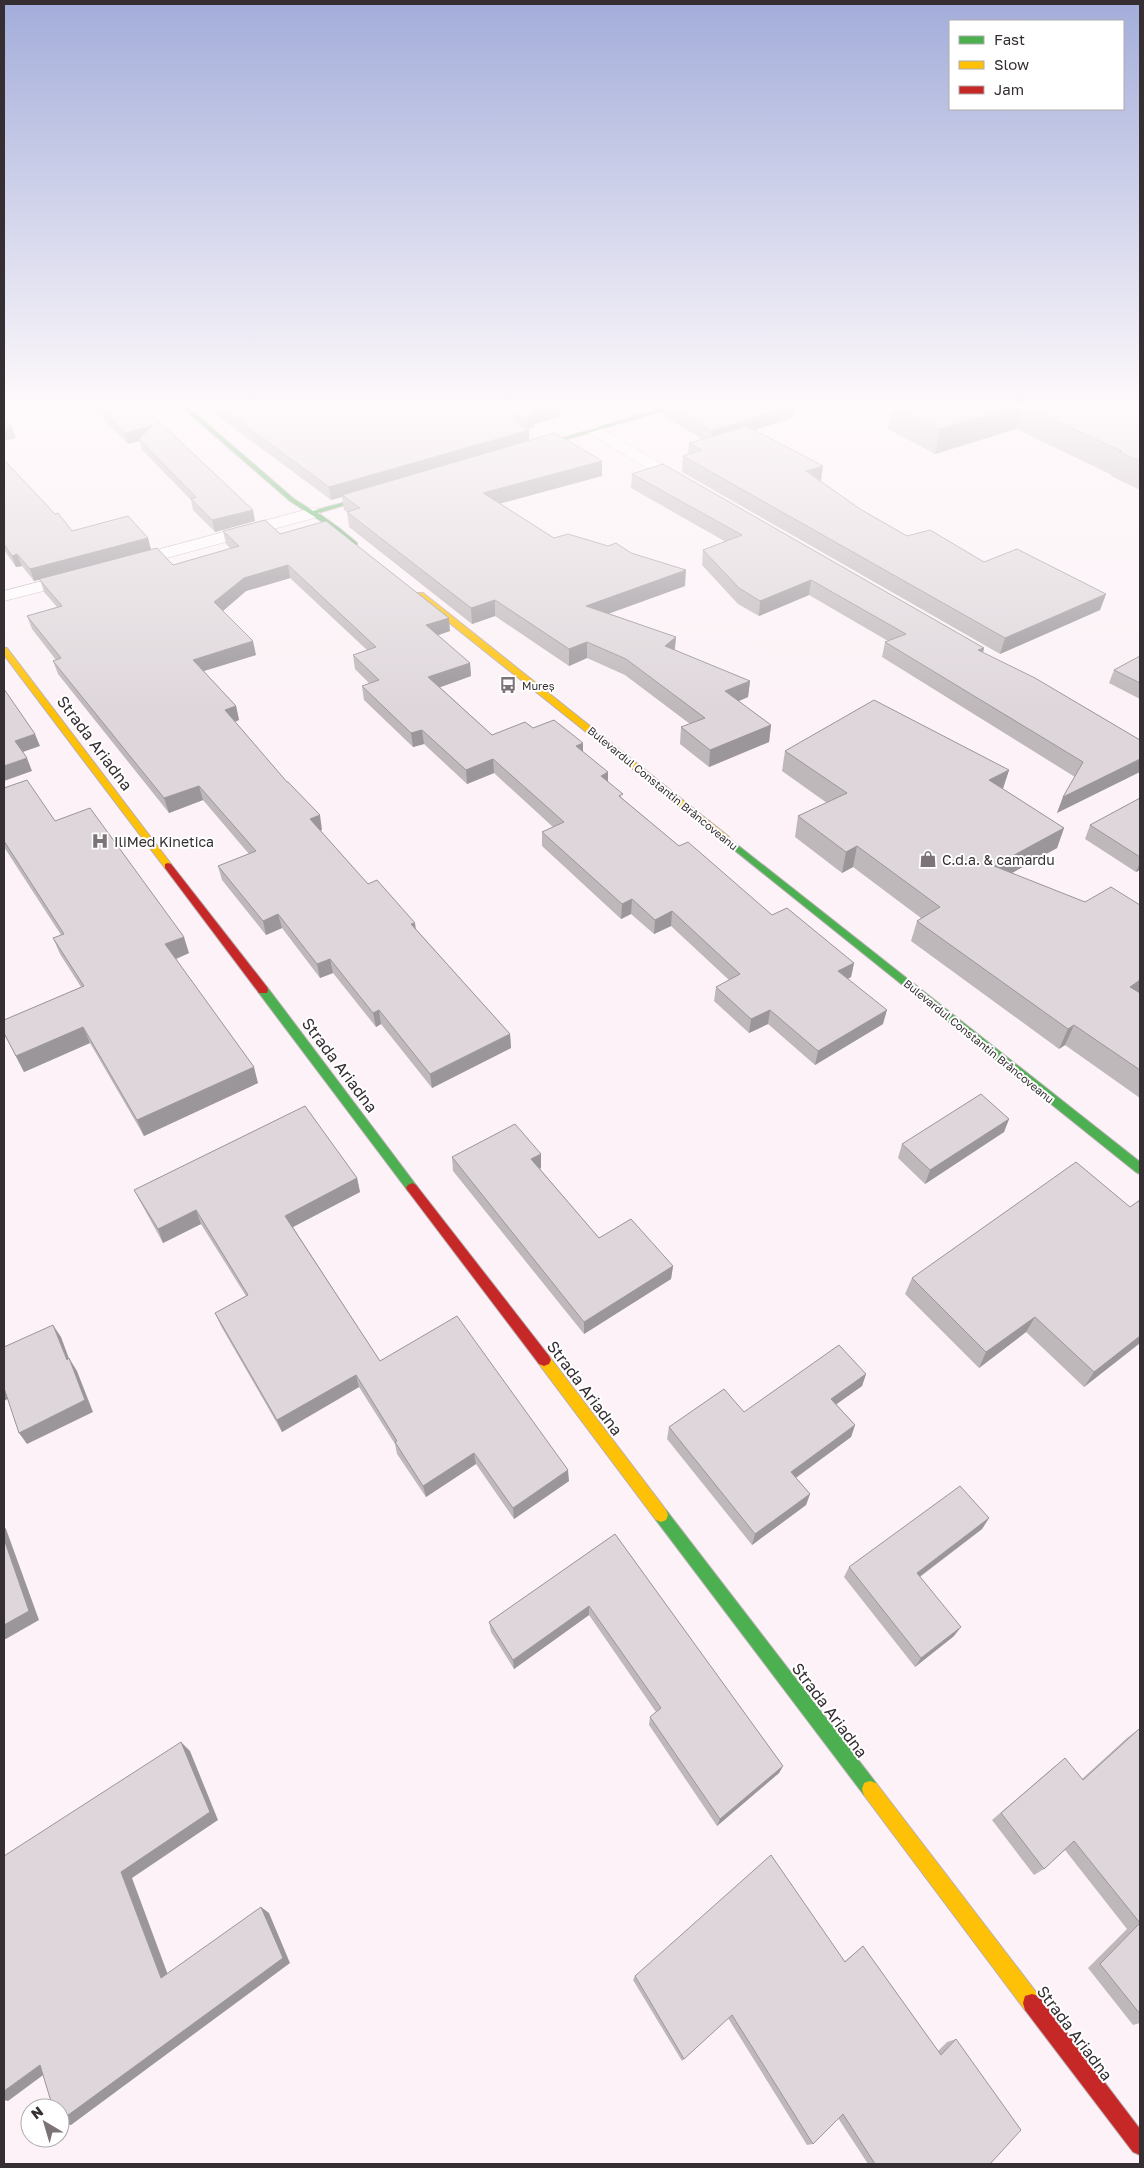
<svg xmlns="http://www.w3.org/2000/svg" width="1144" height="2168" viewBox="0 0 1144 2168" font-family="'Golos Text',sans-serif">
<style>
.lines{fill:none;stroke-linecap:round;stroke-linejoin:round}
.street-casing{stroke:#b7afb3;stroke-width:1}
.fast-casing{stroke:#b7afb3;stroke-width:2}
.slow-casing{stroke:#b7afb3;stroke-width:2}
.jam-casing{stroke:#b7afb3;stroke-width:2}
.street{fill:#fffdfe;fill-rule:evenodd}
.fast{fill:#4caf50;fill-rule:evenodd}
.slow{fill:#ffc107;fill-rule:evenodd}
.jam{fill:#c62828;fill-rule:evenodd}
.wall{fill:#bfb8bb}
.shaded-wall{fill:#9b9699}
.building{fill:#ded6da;stroke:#9b9699}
.labels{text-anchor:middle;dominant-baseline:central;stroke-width:4;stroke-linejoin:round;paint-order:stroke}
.far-poi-label{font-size:11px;fill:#352e32;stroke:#fff;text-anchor:start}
.far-street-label{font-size:11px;fill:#352e32;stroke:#fff}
.poi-label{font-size:14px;fill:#352e32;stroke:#fff;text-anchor:start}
.near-street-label{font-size:16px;fill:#352e32;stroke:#fff}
</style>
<rect width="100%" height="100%" fill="#fcf2f7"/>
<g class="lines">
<g class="street-casing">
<path id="street" d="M550 408H567L694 483 696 486 694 489H682L588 433Z
M312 508 318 509 320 513 318 517 126 569 120 568 117 564 120 560Z
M77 572 83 573 86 577 83 581 4 601V591Z"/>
</g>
<g class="fast-casing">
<path id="fast" d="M183 408H189L294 499 313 511 382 492V494L318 513 339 528 357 543V545H353L335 530 290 501Z
M663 408H671L531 450 526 449Z
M726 836 1140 1162V1174L1136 1172 723 841 721 839Z
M263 986 267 987 416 1185 418 1188 416 1191 412 1193 408 1191 259 993 258 990 259 987Z
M661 1508 666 1510 876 1783 878 1789 876 1795 870 1797 864 1795 656 1520 654 1515 656 1510Z"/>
</g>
<g class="slow-casing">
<path id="slow" d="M417 593H423L729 837V841H723L417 597Z
M4 648H7L171 864V868H165L4 655Z
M544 1354 549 1356 666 1510 668 1515 666 1520 661 1522 656 1520 539 1364 537 1360 539 1356Z
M870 1781 876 1783 1039 1996 1041 2003 1039 2010 1032 2012 1025 2010 864 1795 862 1789 864 1783Z"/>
</g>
<g class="jam-casing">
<path id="jam" d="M168 863 171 864 267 987 268 990 267 993H259L165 868V864Z
M412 1183 416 1185 549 1356 551 1360 549 1364 544 1366 539 1364 408 1191 406 1188 408 1185Z
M1032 1994 1039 1996 1140 2129V2155L1133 2152 1025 2010 1023 2003 1025 1996Z"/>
</g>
<use href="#street" class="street"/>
<use href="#fast" class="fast"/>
<use href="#slow" class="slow"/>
<use href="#jam" class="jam"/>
</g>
<path class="wall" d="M92 408H145L255 521 215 532 193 510 191 500 142 450 140 441 128 444Z
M207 408H560V417L534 424V427L527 429 529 430V441L602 461V476L500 503 554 538 631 553 685 586 608 613 676 637 675 650 750 681 748 697 738 701 771 725 769 742 709 767 680 744 681 727 690 724 625 675 587 658 569 666 495 616 472 624 349 527 347 512 344 510 342 497 331 500Z
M570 408H593L578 412Z
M663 408H795L794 417 754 430 820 481 860 509 907 536 984 562 1106 594 1100 610 1000 654 682 472 683 456 688 455 689 443 702 439 663 416Z
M892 408H1140V490L1111 476 1112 475 1016 429 935 454 888 429Z
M4 460 55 514 72 531 148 538 151 550 173 565 231 549 226 544 223 531 280 534 450 631 438 635 470 663 471 676 440 687 492 735 533 728 583 752 623 799 679 846 772 915 854 963 851 977 848 979 883 1024 815 1065 768 1024 749 1033 714 1001 716 987 729 980 671 926 654 934 631 914 621 919 542 846V832L553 827 494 773 467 784 424 744 413 747 364 700 362 686 370 684 355 669 353 655 367 650 290 578 246 591 223 611 256 655 204 671 236 706 239 720 235 722 322 830H320L368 884 416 929 510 1034 511 1048 432 1088 381 1024 376 1027 333 973 320 978 282 928 266 935 222 880 218 866 249 854 203 800 169 813 58 674 53 661 56 660 32 629 27 616 57 607 44 592 40 579 34 581 22 566 16 567 4 550Z
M632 474 984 648 983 653 1140 740 1057 813 1063 797 1075 777 882 657 885 642 888 641 809 595 759 616 738 604 702 565 703 550 726 542 631 488Z
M1140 656V699L1109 683 1114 670Z
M785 751 1009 770 1003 789 1064 828 1057 848 1011 873 1085 902 1140 905V1098L1065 1045 1059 1049 911 941 917 921 921 918 853 867 842 873 795 837 798 816 827 803 782 771Z
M4 788 55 821 189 953 176 959 258 1083 144 1136 90 1043 24 1072 4 1034V1020L81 987 60 954 53 938 61 935 4 847Z
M1140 798V870L1136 872 1085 839 1090 825Z
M1009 1119 1004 1132 925 1184 898 1158 902 1144Z
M541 1154V1168L540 1169 599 1238 673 1266 671 1279 584 1334 453 1171 452 1157Z
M357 1178 360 1192 293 1227 380 1361 569 1481 514 1519 476 1464 426 1497 397 1454 395 1444 359 1387 282 1432 221 1326 215 1313 246 1296 201 1224 163 1243 141 1203 134 1190Z
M1130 1207 1140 1343 1084 1387 1026 1332 979 1368 905 1294 912 1278Z
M866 1374 862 1386 836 1404 855 1425 851 1437 796 1478 810 1494 806 1505 752 1545 667 1439 669 1427 744 1412Z
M989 1518 982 1529 920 1577 954 1636 915 1667 844 1577 849 1567Z
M615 1534 783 1766 779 1773 717 1826 649 1725 650 1717 656 1712 589 1615 514 1669 491 1632 489 1622Z
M1139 1729 1140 1731V2023L1133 2025 1088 1968 1127 1929 1065 1850 1044 1869 1034 1875 992 1820 1055 1766 1082 1779 1127 1738Z
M863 1946 938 2051 947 2042 956 2039 990 2164H868L838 2118 813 2144 807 2145 728 2018 682 2061 633 1980 635 1976 845 1961Z"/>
<path class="shaded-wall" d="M549 408H560V417L534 424V427L527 429V417L530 413Z
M578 408H593L578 412Z
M788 408H795L794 417 711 444 712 431Z
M1015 408H1022L1016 429 935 454 940 429Z
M152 426 139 439 140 441 128 444 125 433Z
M12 427 16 438 4 441V429Z
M529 430V442L342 495V497L331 500 329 487Z
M602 461V476L484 508 483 493Z
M823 466 821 481 806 471Z
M253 510 255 521 215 532 212 520Z
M148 538 151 550 34 581 30 569Z
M17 554 22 566 16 567 12 556Z
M288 565 290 578 246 591 217 616 214 602 244 578Z
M686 570 685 586 586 622V606Z
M811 580 809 595 759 616 760 601Z
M1106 594 1100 610 1000 654 1005 638Z
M495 600V616L472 624 471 608Z
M449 618 450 631 427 639 426 625Z
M676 637 674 653 665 646Z
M253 641 256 655 197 673 193 660Z
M587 642V658L569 666V649Z
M984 648 980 663 978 650Z
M470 663 471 676 430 691 428 677Z
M750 681 748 697 723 708 725 691Z
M236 706 239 720 228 724 225 710Z
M771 725 769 742 709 767 710 750Z
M422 730 424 744 413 747 411 733Z
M35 734 40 746 20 753 15 741Z
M583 743V757L576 746Z
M27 758 32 771 4 781V766Z
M493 759 494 773 467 784 466 770Z
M1140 759V772L1057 813 1063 797Z
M1009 770 1002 791 989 780Z
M608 772V787L601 776Z
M199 786 203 800 169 813 164 798Z
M320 815 322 830 312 833 310 819Z
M1064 828 1057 848 987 887 994 866Z
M857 846 853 867 842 873 846 852Z
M1140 862V870L1136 872Z
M632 899 631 914 621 919 622 904Z
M672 911 671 926 654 934 655 920Z
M278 914 282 928 266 935 263 921Z
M415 923 417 937 411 924Z
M184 937 189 953 171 961 165 944Z
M330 959 333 973 320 978 317 964Z
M854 963 851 977 835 985 838 971Z
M1140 980V994L1130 987Z
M379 1010 381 1024 376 1027 373 1013Z
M770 1010 768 1024 749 1033 751 1019Z
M887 1010 883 1024 815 1065 818 1051Z
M1074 1025 1065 1045 1059 1049 1068 1029Z
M83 1027 90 1043 24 1072 16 1056Z
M510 1034 511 1048 432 1088 430 1074Z
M254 1067 258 1083 144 1136 137 1120Z
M1009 1119 1004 1132 925 1184 930 1170Z
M541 1154V1168L532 1173 531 1159Z
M357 1178 360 1192 289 1229 285 1216Z
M196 1210 201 1224 163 1243 158 1229Z
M673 1266 671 1279 584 1334V1322Z
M1035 1317 1026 1332 979 1368 986 1352Z
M53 1325 61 1337 74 1372 67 1360Z
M1140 1336V1343L1084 1387 1094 1372Z
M69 1358 77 1371 93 1412 27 1444 19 1433Z
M866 1374 862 1386 827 1411 831 1399Z
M356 1375 359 1387 282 1432 277 1420Z
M4 1387 11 1397 4 1401Z
M855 1425 851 1437 787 1484 791 1472Z
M474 1453 476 1464 426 1497 423 1486Z
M568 1470 569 1481 514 1519 513 1508Z
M810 1494 806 1505 752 1545 755 1534Z
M989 1518 982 1529 911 1583 917 1573Z
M4 1526 6 1529 39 1620 4 1640Z
M589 1606V1615L514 1669 513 1660Z
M961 1627 954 1636 915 1667 921 1658Z
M181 1742 190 1751 218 1820 132 1878 171 1983 161 1978 121 1872Z
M783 1766 779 1773 717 1826 720 1819Z
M261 1907 269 1913 290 1963 71 2125 60 2124V2121Z
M40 2065 54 2067 8 2101 4 2100V2091Z"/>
<path class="building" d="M100 408H145L253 510 212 520 191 499 196 497 139 439 152 426 125 433Z
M221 408H549L530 413 534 415 527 417 517 415 515 417 516 422 529 430 329 487Z
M670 408H788L712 431Z
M897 408H1015L940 429Z
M1027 408H1140V461L1119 452 1122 451Z
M4 418 12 427 4 429Z
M747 426 823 466 806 471 860 509 907 536 930 530 984 562 1017 549 1106 594 1005 638 683 456 702 450 689 443Z
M555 433 602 461 483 493 554 538 568 534 608 546 616 543 631 553 686 570 586 606 676 637 665 646 750 681 725 691 771 725 710 750 681 727 705 718 626 659 587 642 569 649 495 600 471 608 347 512 360 508 342 495Z
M4 460 55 514 58 513 72 531 128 516 148 538 30 569 17 554 12 556 4 544Z
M663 464 984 648 978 650 1035 678 1140 740V759L1063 797 1083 762 885 642 906 634 811 580 760 601 739 588 703 550 742 535 632 474Z
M265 520 280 534 326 521 449 618 426 625 470 663 428 677 492 735 525 722 533 728 554 720 583 743 576 746 608 772 601 776 623 794 619 796 679 846 688 842 772 915 787 908 854 963 838 971 887 1010 818 1051 770 1010 751 1019 716 987 740 974 672 911 655 920 632 899 622 904 542 832 564 822 493 759 466 770 422 730 411 733 362 686 379 680 353 655 376 647 288 565 244 578 214 602 253 641 193 660 236 706 225 710 287 782H288L320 815 310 819 368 884 377 880 415 923 411 924 510 1034 430 1074 379 1010 373 1013 330 959 317 964 278 914 263 921 218 866 256 851 199 786 164 798 53 661 61 658 27 616 62 606 39 579 157 548 173 565 239 546 223 531Z
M1140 656V683L1114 670Z
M4 689 35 734 15 741 27 758 4 766Z
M874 700 1009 770 989 780 1064 828 994 866 1085 902 1111 887 1140 905V980L1130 987 1140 993V1070L1074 1025 1068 1029 917 921 940 907 857 846 846 852 798 816 847 793 785 751Z
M27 780 55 821 90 808 184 937 165 944 254 1067 137 1120 83 1027 16 1056 4 1033V1020L84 986 53 938 64 934 4 841V788Z
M1140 798V857L1090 825Z
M981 1094 1009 1119 930 1170 902 1144Z
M305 1106 357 1178 285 1216 380 1361 457 1316 568 1470 513 1508 474 1453 423 1486 395 1442 397 1441 356 1375 277 1420 215 1313 248 1295 196 1210 158 1229 134 1190Z
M515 1124 541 1154 531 1159 599 1238 631 1219 673 1266 584 1322 452 1157Z
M1076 1162 1130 1207 1140 1200V1336L1094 1372 1035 1317 986 1352 912 1278Z
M53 1325 67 1360 69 1358 85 1400 19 1433 4 1388V1347Z
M839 1345 866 1374 831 1399 855 1425 791 1472 810 1494 755 1534 669 1427 724 1389 744 1412Z
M960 1486 989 1518 917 1573 961 1627 921 1658 849 1567Z
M615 1534 783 1766 720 1819 650 1717 661 1708 589 1606 513 1660 489 1622Z
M4 1539 29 1611 4 1625Z
M1139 1729 1140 1731V2014L1100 1964 1140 1923 1074 1841 1044 1869 1001 1813 1065 1758 1083 1780Z
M181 1742 210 1812 121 1872 161 1978 261 1907 283 1958 60 2121V2108H53L40 2065 4 2091V1856Z
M771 1855 845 1962 863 1946 941 2055 956 2039 1021 2130 990 2164H875L843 2114 813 2144 732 2015 684 2059 635 1976Z"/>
<linearGradient id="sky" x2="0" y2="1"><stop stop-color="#a3adda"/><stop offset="0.57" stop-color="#fef9fb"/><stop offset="1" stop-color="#fef9fb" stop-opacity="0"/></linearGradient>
<rect width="1144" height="711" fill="url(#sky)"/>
<defs>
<g id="bus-bare" transform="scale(1.35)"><path d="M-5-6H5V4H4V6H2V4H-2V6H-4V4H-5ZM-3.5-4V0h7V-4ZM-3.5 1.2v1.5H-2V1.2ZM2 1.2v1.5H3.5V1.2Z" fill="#7b7377" stroke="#fff" stroke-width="2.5" paint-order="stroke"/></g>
<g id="hospital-bare" transform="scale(1.35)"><path d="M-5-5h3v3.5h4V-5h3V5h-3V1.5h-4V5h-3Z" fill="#7b7377" stroke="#fff" stroke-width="2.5" paint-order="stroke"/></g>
<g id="shop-bare" transform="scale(1.35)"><path d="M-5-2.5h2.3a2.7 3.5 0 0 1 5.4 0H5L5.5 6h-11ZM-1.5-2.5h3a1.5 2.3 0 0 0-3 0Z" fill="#7b7377" stroke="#fff" stroke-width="2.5" paint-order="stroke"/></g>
</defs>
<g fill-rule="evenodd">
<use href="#bus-bare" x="508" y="685"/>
<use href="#hospital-bare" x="100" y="841"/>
<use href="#shop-bare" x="928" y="859"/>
</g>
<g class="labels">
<g class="far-poi-label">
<text x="522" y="685">Mureș</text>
</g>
<g class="far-street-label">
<text transform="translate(663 788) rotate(39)">Bulevardul Constantin Brâncoveanu</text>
<text transform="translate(979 1041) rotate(39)">Bulevardul Constantin Brâncoveanu</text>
</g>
<g class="poi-label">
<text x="114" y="841">IliMed Kinetica</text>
<text x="942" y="859">C.d.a. &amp; camardu</text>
</g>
<g class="near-street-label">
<text transform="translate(95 743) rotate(53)">Strada Ariadna</text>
<text transform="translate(340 1065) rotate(53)">Strada Ariadna</text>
<text transform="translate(585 1388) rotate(53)">Strada Ariadna</text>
<text transform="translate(830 1710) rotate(53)">Strada Ariadna</text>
<text transform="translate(1075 2033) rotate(53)">Strada Ariadna</text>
</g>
</g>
<rect width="1144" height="2168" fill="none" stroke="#352e32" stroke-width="10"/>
<rect x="949" y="20" width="175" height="90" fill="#ffffff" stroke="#aeabad"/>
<rect x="959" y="36" width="25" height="8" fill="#4caf50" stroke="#aeabad"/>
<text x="994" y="45" font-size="15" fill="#352e32">Fast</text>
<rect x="959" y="61" width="25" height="8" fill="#ffc107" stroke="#aeabad"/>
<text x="994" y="70" font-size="15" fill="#352e32">Slow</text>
<rect x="959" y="86" width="25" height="8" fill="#c62828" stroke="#aeabad"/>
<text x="994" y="95" font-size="15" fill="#352e32">Jam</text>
<g transform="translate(45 2123) rotate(322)"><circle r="24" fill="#ffffff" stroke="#aeabad"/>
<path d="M0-4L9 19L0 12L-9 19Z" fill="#7b7377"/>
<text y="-8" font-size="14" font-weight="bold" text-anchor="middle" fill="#352e32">N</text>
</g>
</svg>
